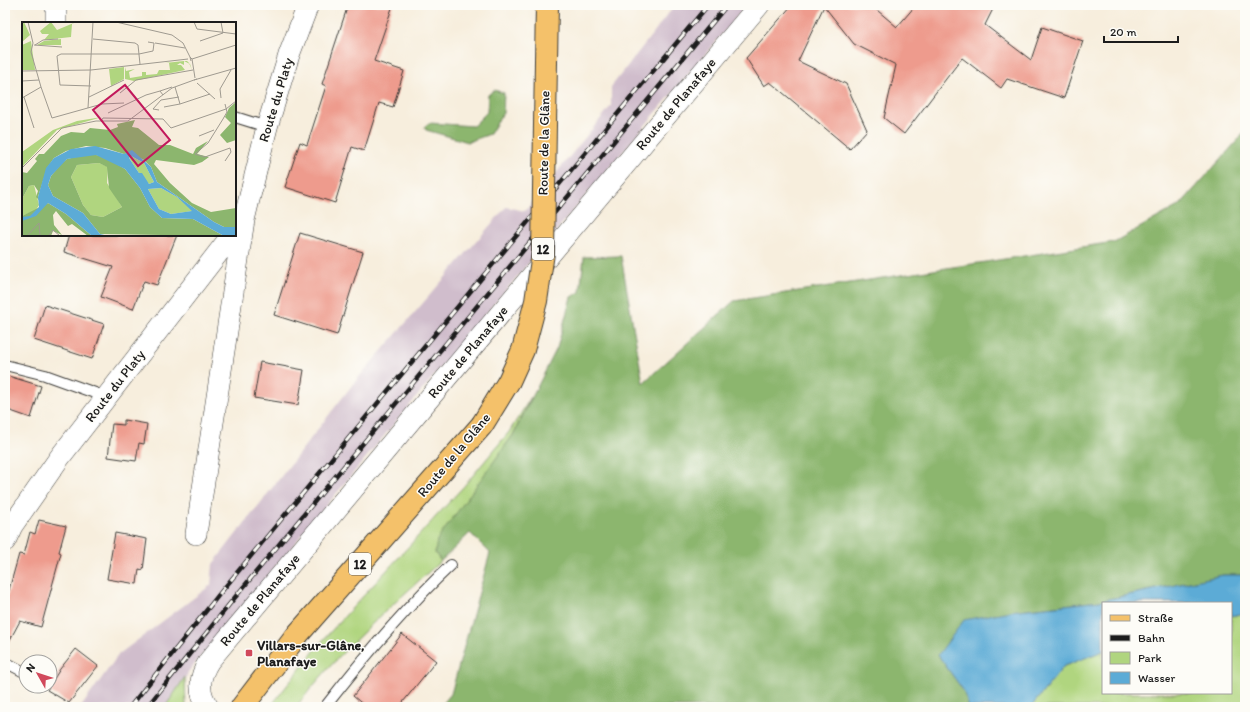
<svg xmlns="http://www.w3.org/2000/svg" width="1250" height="712" viewBox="0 0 1250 712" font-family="Itim,sans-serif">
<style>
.industrial{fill:#d0bdcc}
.green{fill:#b0d57f;stroke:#66784e}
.forest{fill:#8cb66e;stroke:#546945}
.water{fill:#5cabd6;stroke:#3c6479}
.building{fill:#ee9b8d}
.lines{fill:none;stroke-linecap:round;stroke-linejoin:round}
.lane-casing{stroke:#3d3c39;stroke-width:12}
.street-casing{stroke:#3d3c39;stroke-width:22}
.primary-casing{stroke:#3d3c39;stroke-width:24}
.lane{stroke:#fff;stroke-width:10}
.street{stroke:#fff;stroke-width:21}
.primary{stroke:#f4c16a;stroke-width:22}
.rail-casing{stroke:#1c1c1c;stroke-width:4.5}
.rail{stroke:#fdfcf7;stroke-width:3;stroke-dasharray:9;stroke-linecap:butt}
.primary-bridge-casing{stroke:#3d3c39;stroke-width:24;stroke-linecap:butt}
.primary-bridge{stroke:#f4c16a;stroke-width:22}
.poi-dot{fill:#d1495b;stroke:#fdfcf7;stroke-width:1.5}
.labels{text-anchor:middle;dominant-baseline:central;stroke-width:3;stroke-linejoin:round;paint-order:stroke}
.shield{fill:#fdfcf7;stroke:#605f5e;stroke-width:1}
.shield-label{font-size:13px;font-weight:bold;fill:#1c1c1c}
.street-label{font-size:14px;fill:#1c1c1c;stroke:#fdfcf7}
.poi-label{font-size:14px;font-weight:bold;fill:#1c1c1c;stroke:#fdfcf7;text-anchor:start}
.inset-road{fill:none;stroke:#9f9a90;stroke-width:1}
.view{fill:#c2185b;fill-opacity:0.15;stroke:#c2185b;stroke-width:2}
.inset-edge{fill:none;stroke:#1c1c1c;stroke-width:2}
</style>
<rect width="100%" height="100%" fill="#fdfcf7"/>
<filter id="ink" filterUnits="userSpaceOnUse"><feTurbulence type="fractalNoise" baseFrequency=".025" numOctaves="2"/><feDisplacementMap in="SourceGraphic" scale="8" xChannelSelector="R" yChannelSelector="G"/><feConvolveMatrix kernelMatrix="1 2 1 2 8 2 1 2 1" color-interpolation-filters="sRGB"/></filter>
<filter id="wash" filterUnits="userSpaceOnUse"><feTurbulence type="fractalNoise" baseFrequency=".012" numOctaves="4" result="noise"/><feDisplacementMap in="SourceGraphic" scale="16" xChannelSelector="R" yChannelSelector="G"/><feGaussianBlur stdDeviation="0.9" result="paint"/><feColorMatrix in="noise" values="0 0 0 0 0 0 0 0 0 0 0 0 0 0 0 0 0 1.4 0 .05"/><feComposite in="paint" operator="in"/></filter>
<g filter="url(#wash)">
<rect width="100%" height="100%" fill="#f7eedd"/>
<path class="industrial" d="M675 5H747L473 329 188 672 176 707H81L119 654 211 585 213 564 353 384 506 207 525 211 611 106V87Z"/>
<path class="green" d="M531 397 513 435 435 553 441 561C390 607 338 652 296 707H270L322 641 464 486 509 432Z
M1245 613V707H1031L1064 666 1103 651V693H1231V616Z
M185 677 186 707H165Z"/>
<path class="forest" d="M494 90 504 93 503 113 490 134 468 142 426 130 424 127 429 123 473 126 487 112 488 95Z
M1245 132V575H1223L1100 601 1010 611 938 655 963 690 969 707H440L451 694 490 553 470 533 441 561 435 553 437 540 513 435 557 348 571 297 580 292 584 257 621 256 643 383 734 301 1114 242 1180 205Z"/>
<path class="water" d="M1223 575H1245V613L1231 616V603H1103V651L1064 666 1031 707H969L963 690 938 655 964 620 1010 611 1100 601Z"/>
<g id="blocks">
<path class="building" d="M348 5H393L374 61 404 71 393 107 379 103 364 151 352 147 335 203 285 187 300 142 307 145 326 86 322 84Z
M792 5H871L897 27 916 5H995L985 25 1031 60 1042 27 1083 41 1064 98 1007 79 1001 88 962 58 904 134 884 118 896 65 854 44 824 6 798 61 846 84 867 130 850 149 770 82 764 86 746 58Z
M300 233 363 252 337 335 274 315Z
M69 235H177L157 285 144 281 133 309 101 297 113 267 64 252Z
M45 305 104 324 92 359 34 340Z
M260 362 304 370 298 405 254 398Z
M5 375 41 386 31 418 5 409Z
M124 420 147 424 144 444 139 443 136 461 108 457 112 424 124 425Z
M39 520 66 526 59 552 61 553 41 627 20 621 5 649V604L19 554 24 555 30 532 35 534Z
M115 533 147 539 143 570 139 569 137 584 107 579Z
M402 634 436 661 399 707H366L353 696Z
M76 649 98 666 69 703 47 690 60 669Z"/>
</g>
</g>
<g filter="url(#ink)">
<use href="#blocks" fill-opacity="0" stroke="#3d3c39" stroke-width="1"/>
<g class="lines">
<g class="lane-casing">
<path id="lane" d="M235 117 267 127
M5 365 45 375 106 397
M5 662 26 673
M325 707C364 657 405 608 451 565"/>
</g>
<g class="street-casing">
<path id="street" d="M56 23V5
M196 534 244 220 267 127 289 55 308 5
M5 541 12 526 60 457 232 235
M208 707C197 691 199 677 209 661L759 5"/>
</g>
<g class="primary-casing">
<path id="primary" d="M546 61 547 5
M242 707 298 634 482 425"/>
</g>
<use href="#lane" class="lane"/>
<use href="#street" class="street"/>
<use href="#primary" class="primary"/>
<g class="rail-casing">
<path id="rail" d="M130 707 221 592 708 5
M147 707 232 601 727 5"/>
</g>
<use href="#rail" class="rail"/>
<g class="primary-bridge-casing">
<path id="primary-bridge" d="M482 425 509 381 523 350 536 301 543 253 546 61"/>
</g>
<use href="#primary-bridge" class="primary-bridge"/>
</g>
</g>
<rect class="poi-dot" x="245" y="649" width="8" height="8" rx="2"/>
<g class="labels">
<g class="shield">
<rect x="532" y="238" width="22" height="22" rx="3"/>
<rect x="349" y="553" width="22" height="22" rx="3"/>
</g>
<g class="shield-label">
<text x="543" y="249">12</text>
<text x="360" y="564">12</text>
</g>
<g class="street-label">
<text transform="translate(276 100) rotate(-73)">Route du Platy</text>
<text transform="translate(676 104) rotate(-50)">Route de Planafaye</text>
<text transform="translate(544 143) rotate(-89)">Route de la Glâne</text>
<text transform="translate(468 352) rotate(-50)">Route de Planafaye</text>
<text transform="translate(115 386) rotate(-52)">Route du Platy</text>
<text transform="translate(454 455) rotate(-50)">Route de la Glâne</text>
<text transform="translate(260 600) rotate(-50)">Route de Planafaye</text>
</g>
<g class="poi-label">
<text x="257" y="645">Villars-sur-Glâne,<tspan x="257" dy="16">Planafaye</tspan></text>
</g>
</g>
<g transform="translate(22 22)">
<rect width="214" height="214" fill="#f7eedd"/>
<path d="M0 0H2L8 13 0 20ZM29 0 35 8 54 0 50 2 49 15 22 18 27 12H20L18 9ZM39 17V23H15L22 19ZM9 19 13 48H0V23ZM162 39V43L158 41 155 43H159L163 48 112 59 103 57V45L104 49 113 47 107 50 108 56 120 54V50H124V53L135 52 137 48H148L147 41H143L162 39H165L167 41 170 48 168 42ZM102 45V57L89 64 87 47ZM80 95 35 108 0 145V130L31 108 55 99ZM109 134 122 141 132 160 127 162 117 151 107 136ZM77 141 86 145 85 161 100 185 81 195 69 193 61 183 49 155 55 143ZM12 163 17 183 14 188 0 194V177L7 164ZM139 166 155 175 171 189 149 192 137 187 126 167Z" fill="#b0d57f"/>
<path d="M214 80V118L205 121 198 113 209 101 203 95 207 86ZM113 98 110 105 116 106 137 123H148L171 132 174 126 186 119 175 132 187 135 180 140 172 143 134 138 132 142 148 161 170 181 189 190 214 186V205H202L192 200 135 160 129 145 122 138 107 131 102 132 83 126 64 124 44 129 32 136 25 146 16 175 18 179 14 175 16 169 12 163 7 164 0 177V150L5 151 15 139 13 137 17 132H22L39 114 49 110 62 111 68 106 88 108 96 105 95 102ZM67 132 81 134 103 147 118 166 128 185 140 196 171 197 202 214 78 212 61 191 31 174 26 163 29 154 40 141 45 137ZM77 141 85 145 87 166 100 185 81 195 69 193 61 183 49 155 55 143ZM26 181 44 192 70 214H66L50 202 46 204 34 189 31 193 32 203 40 213 31 209 29 214H0V194Z" fill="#8cb66e" fill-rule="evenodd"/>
<path d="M73 124 102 132 110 128 129 145 135 160 192 200 202 205H214V213L202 214 171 197 140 196 128 185 118 166 103 147 74 133 45 137 29 154 26 163 31 174 61 191 78 212 87 214H70L44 192 26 181 14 194 0 199V195L8 194 17 185 16 175 24 146 32 136 49 127ZM109 134 122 141 132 160 127 162 120 151H117L107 136ZM139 166 155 175 170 189 149 192 137 187 126 167Z" fill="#5cabd6" fill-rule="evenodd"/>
<path class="inset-road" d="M94 0 150 13 161 21 168 35M172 0 175 7 214 12M71 17 113 21 116 23 118 42M178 19 201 11 199 0M133 21 163 26M12 23 40 25M13 23 21 18 36 17M170 37 214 23M169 39 168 35 170 37 173 56M0 49 69 48 166 37M175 57 172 58 214 46M0 59 17 58M175 61 193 77M69 64 38 63 35 34 39 32H117L131 29 132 21 126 20M19 65 30 96 80 82 102 81M153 65 158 82 188 72M138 69 150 65M98 71 114 58 171 48M2 75 12 106M67 75 102 58M0 76 19 65 9 30 11 21 6 0M199 76 198 67 209 48M142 85 158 82M66 86 71 0M137 88 131 87 139 78 157 75M86 91 124 73 138 69 141 73M79 99 81 96 141 97 149 106 204 87 214 79M177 114 192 108M203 139 209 130 208 126 183 135 173 132 186 121 201 97 205 90 203 82M0 146 40 106 74 99H106L150 66 172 58M5 214 17 201 18 214M26 214 31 208 38 214"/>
<path class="view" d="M103 63 148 118 116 144 71 88Z"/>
<rect width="214" height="214" class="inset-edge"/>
</g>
<rect width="1250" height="712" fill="none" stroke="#fdfcf7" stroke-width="20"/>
<rect x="1102" y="602" width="130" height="92" fill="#fdfcf7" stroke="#a3a29f"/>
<rect x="1110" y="615" width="20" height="6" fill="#f4c16a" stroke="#a3a29f"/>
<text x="1138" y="622" font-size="12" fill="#1c1c1c">Straße</text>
<rect x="1110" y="635" width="20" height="6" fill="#1c1c1c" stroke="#a3a29f"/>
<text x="1138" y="642" font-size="12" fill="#1c1c1c">Bahn</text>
<rect x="1110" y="652" width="20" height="12" fill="#b0d57f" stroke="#a3a29f"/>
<text x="1138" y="662" font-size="12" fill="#1c1c1c">Park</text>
<rect x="1110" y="672" width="20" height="12" fill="#5cabd6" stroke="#a3a29f"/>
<text x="1138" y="682" font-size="12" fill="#1c1c1c">Wasser</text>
<g transform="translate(38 674) rotate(309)"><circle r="19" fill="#fdfcf7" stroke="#a3a29f"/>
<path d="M0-3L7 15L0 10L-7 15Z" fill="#d1495b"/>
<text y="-6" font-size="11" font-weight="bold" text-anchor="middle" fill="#1c1c1c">N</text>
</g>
<path d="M1104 36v6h74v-6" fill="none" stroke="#1c1c1c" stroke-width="2"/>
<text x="1110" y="36" font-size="12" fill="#1c1c1c" stroke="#fdfcf7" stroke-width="3" paint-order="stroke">20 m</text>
</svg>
